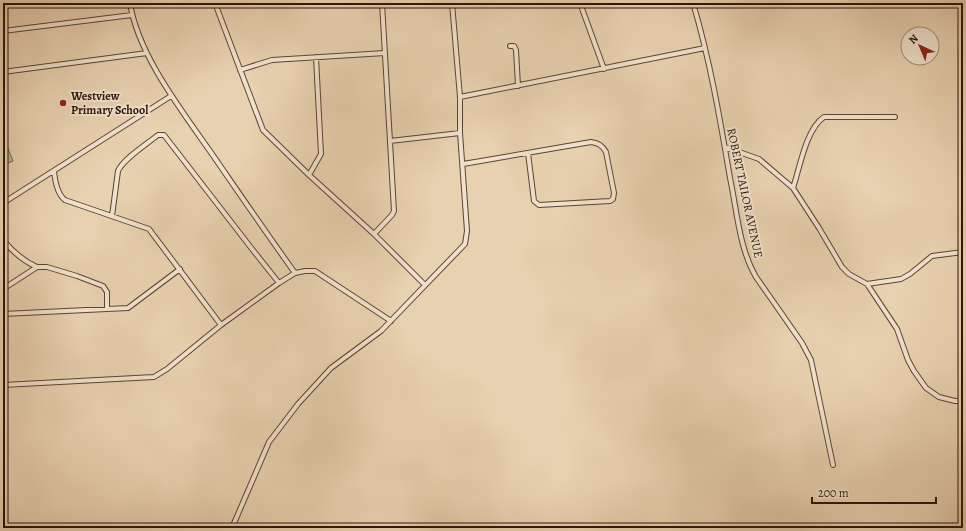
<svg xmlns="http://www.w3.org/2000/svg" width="966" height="531" viewBox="0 0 966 531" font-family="Alegreya,serif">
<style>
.green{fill:#b8bb8a;stroke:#72684a}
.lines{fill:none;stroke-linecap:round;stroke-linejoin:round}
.minor-casing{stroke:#5c4333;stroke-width:6}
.minor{stroke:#f0e1cc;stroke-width:4}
.poi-dot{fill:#8f2418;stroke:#f0e1cc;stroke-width:1.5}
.labels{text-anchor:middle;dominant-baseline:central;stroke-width:4;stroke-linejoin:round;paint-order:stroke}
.poi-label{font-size:12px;font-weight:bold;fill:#2d1409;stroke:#f0e1cc;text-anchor:start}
.street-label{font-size:12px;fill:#2d1409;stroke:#f0e1cc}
</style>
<rect width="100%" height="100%" fill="#e8d1b0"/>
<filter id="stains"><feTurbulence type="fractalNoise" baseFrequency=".005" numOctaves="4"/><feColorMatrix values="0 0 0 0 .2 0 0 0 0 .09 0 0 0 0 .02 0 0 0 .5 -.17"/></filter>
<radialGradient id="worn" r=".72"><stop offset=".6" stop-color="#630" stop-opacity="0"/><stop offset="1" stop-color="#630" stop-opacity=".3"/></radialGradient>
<path class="green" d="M3 136 13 161 3 165Z"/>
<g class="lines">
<g class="minor-casing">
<path id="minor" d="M130 3C138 55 182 111 212 154 239 193 267 234 295 273
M215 3 263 130 309 175 374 234 425 285
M580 3 604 69
M693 3C710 60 720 119 730 178 737 211 739 248 756 277L802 343 811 360 833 465
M3 31 132 15
M510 46H514L516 50 518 86
M240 70 272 60 385 53
M3 72 147 53
M460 97 705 48
M390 141 460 133
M725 147 759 159 793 188 819 228 842 267 849 274 867 284 897 329 908 360 914 371 926 388 939 397 955 401H963
M463 164 591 142C598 143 602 145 606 152L614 193 613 199 610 201 539 205 534 201 528 153
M54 171C55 181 57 194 65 200L149 229 221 325
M309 175 321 154 316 57
M793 188C800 167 806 129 824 117H895
M3 203 171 96
M112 216 118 171C123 159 148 143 158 135H164L252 249 279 283
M374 234 392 215 394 211 382 3
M3 240C13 252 23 261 37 267
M867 284 901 279 910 274 932 256 963 252
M3 289 37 267H47L77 276 103 286 107 292V309
M3 314 128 308 180 269
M3 385 154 377 167 369 221 325 279 283 295 273 305 271H315L391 321
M232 528 269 442 298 404 331 368 381 331 465 244 467 231 460 133V97L452 3"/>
</g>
<use href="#minor" class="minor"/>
</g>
<circle class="poi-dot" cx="63" cy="103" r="4"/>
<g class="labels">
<g class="poi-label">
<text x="71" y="96">Westview<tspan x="71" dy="14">Primary School</tspan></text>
</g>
<g class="street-label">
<text transform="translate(745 193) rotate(78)">ROBERT TAILOR AVENUE</text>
</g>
</g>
<rect width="966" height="531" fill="none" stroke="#e8d1b0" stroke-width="16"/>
<rect x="4" y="4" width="958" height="523" fill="none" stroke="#2d1409" stroke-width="2"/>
<rect x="8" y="8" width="950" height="515" fill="none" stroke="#2d1409"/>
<g transform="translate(920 46) rotate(316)"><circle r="19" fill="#f0e1cc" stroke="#a28f7e"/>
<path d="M0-3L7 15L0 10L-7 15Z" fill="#8f2418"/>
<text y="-6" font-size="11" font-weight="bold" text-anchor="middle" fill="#2d1409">N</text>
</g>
<path d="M812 497v6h124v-6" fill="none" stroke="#2d1409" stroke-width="2"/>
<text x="818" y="497" font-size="12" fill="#2d1409" stroke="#f0e1cc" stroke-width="3" paint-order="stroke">200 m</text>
<rect width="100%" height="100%" filter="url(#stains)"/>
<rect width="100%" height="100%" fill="url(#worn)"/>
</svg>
